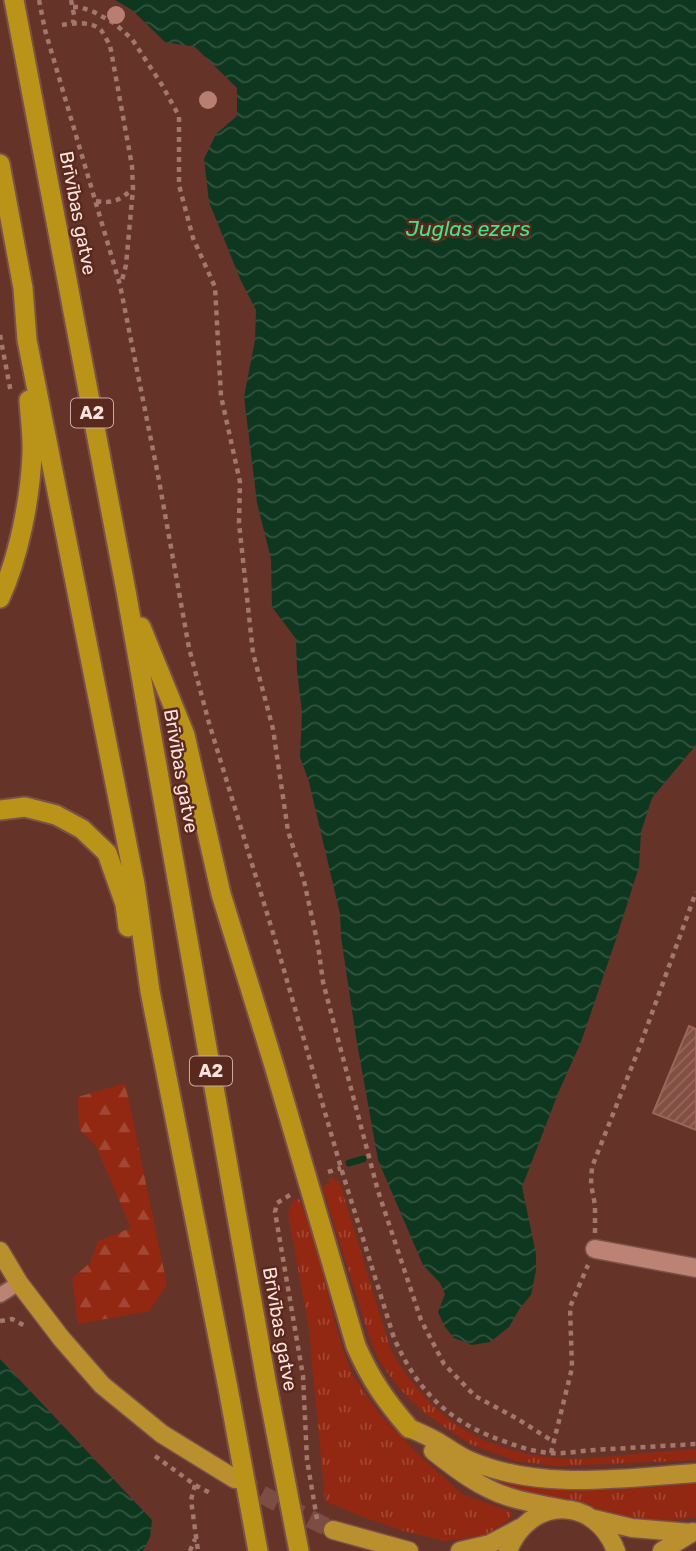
<svg xmlns="http://www.w3.org/2000/svg" width="696" height="1551" viewBox="0 0 696 1551" font-family="Rubik,sans-serif">
<style>
.grass{fill:url(#grass-tufts)}
.forest{fill:url(#forest-firs)}
.water{fill:url(#water-waves)}
.lines{fill:none;stroke-linecap:round;stroke-linejoin:round}
.stream{stroke:#0e371f;stroke-width:7}
.building{fill:url(#building-hatch);stroke:#9c6558;stroke-width:2}
.primary-tunnel{stroke:#7c4d43;stroke-width:18;stroke-dasharray:18 9;stroke-linecap:butt}
.service-casing{stroke:#7a5148;stroke-width:18}
.minor-casing{stroke:#7a5148;stroke-width:21}
.primary-casing{stroke:#7a5148;stroke-width:21}
.trunk-casing{stroke:#7a5148;stroke-width:23}
.path{stroke:#a1776e;stroke-width:4.5;stroke-dasharray:5 5;stroke-linecap:butt}
.service{stroke:#bc8274;stroke-width:14}
.minor{stroke:#bc8274;stroke-width:18}
.primary{stroke:#ba902f;stroke-width:18}
.trunk{stroke:#ba9418;stroke-width:19}
.tree{fill:#b77e71}
.labels{text-anchor:middle;dominant-baseline:central;stroke-width:5;stroke-linejoin:round;paint-order:stroke}
.shield{fill:#5a291e;stroke:#cbaaa3;stroke-width:2}
.shield-label{font-size:18px;font-weight:bold;fill:#fce2dc}
.street-label{font-size:19px;fill:#fce2dc;stroke:#5a291e}
.water-label{font-size:21px;font-style:italic;fill:#3fe689;stroke:#5a291e}
</style>
<defs>
<pattern id="grass-tufts" width="24" height="20" patternUnits="userSpaceOnUse" patternTransform="scale(1.75)"><rect width="24" height="20" fill="#922811"/><path d="M3 7l-1-3M5 7V3M7 7l1-3M15 17l-1-3M17 17v-4M19 17l1-3" fill="none" stroke="#a24733"/></pattern>
<pattern id="forest-firs" width="22" height="20" patternUnits="userSpaceOnUse" patternTransform="scale(1.75)"><rect width="22" height="20" fill="#922811"/><path d="M5 1l3.5 6h-7zM16 11l3.5 6h-7z" fill="#a24733"/></pattern>
<pattern id="water-waves" width="16" height="10" patternUnits="userSpaceOnUse" patternTransform="scale(1.75)"><rect width="16" height="10" fill="#0e371f"/><path d="M0 5q4-4 8 0t8 0" fill="none" stroke="#32543f"/></pattern>
<pattern id="building-hatch" width="6" height="6" patternUnits="userSpaceOnUse" patternTransform="scale(1.75)"><rect width="6" height="6" fill="#844f43"/><path d="M-1 1l2-2M0 6l6-6M5 7l2-2" fill="none" stroke="#96685e"/></pattern>
</defs>
<rect width="100%" height="100%" fill="#663328"/>
<path class="grass" d="M329 1178 339 1181 391 1351C434 1423 488 1456 572 1459 586 1459 601 1457 615 1456 642 1453 669 1451 696 1449V1460L557 1466 516 1461 470 1444 427 1415 409 1399 393 1380 380 1362 371 1342 322 1186 330 1184Z
M300 1199 317 1249 339 1338 353 1376 379 1413 417 1453 462 1494 512 1512 509 1520 484 1536 445 1541 404 1531 363 1517 325 1501 309 1329 288 1213 292 1201Z
M489 1474 696 1480V1517L658 1523 610 1515 580 1503 550 1499 485 1481 484 1476Z"/>
<path class="forest" d="M125 1083 167 1285 149 1311 78 1324 72 1278 90 1263 98 1241 131 1228 96 1146 79 1129 78 1097Z"/>
<path class="water" d="M115 0H696V745L652 798 641 832 639 867 615 942 581 1042 559 1091 522 1187 536 1254V1270L531 1295 520 1308 509 1327 490 1342 472 1345 454 1338 445 1327 438 1312 445 1294 440 1283 423 1265 378 1160 356 1037 341 937 340 914 309 782 300 757 302 712 297 671 296 639 272 607 271 559 257 503 244 397 255 340 256 310 241 281 209 202 204 159 216 134 237 116V88L195 47 165 42 132 10Z
M0 1359 152 1520 150 1537 143 1551H0Z"/>
<g class="lines">
<path class="stream" d="M349 1163 363 1159"/>
</g>
<path class="building" d="M689 1026 696 1029V1130L653 1113Z"/>
<g class="lines">
<path class="primary-tunnel" d="M238 1481 276 1502 333 1530"/>
<g class="service-casing">
<path id="service" d="M0 1295 19 1283"/>
</g>
<g class="minor-casing">
<path id="minor" d="M595 1249 696 1268"/>
</g>
<g class="primary-casing">
<path id="primary" d="M0 1251 19 1283 61 1338 102 1385 162 1434 235 1479
M409 1428C421 1433 433 1438 443 1445 453 1451 461 1457 471 1461 542 1491 622 1478 696 1473
M433 1451C456 1469 480 1488 509 1497 528 1503 549 1506 569 1510
M594 1519 632 1528 691 1533
M333 1530 409 1551
M460 1551 490 1544 520 1528
M508 1551C529 1496 595 1495 616 1551
M662 1551 693 1532"/>
</g>
<g class="trunk-casing">
<path id="trunk" d="M14 0 126 591 267 1386 299 1551
M0 164 23 288 27 340 135 884 150 991 228 1388 258 1551
M0 598C19 557 30 499 32 455 33 437 30 418 29 400
M141 627 185 735 221 894 273 1062 356 1346C371 1380 385 1400 409 1428
M0 810 25 807 56 815 82 829 107 853 125 904 128 927"/>
</g>
<path class="path" d="M39 0 45 30 120 285 158 475 189 648 209 723 277 946 341 1168 394 1338C419 1394 451 1424 509 1443 522 1448 537 1452 551 1453 565 1454 580 1451 594 1450 628 1448 662 1446 696 1444
M71 0 74 15 73 23
M73 7H80L94 12 114 23 132 39 162 85 179 116V185L193 238 215 287 221 396 240 482 239 523 253 653 273 729 288 831 304 881 318 945 323 982 378 1191 421 1320 444 1364 475 1396 516 1418 554 1442
M62 25C74 23 91 21 101 30 104 34 107 41 110 45L132 166 133 189 126 265 121 284
M96 201C112 204 121 200 132 189
M0 335 11 393
M328 1172 341 1168
M290 1195 277 1203 275 1212 303 1376 307 1460 317 1519
M595 1233V1205L591 1184 592 1167 640 1046 696 892
M0 1321 12 1319 25 1326
M551 1453 572 1368 570 1307 588 1265
M155 1456 195 1485 212 1494
M195 1485 191 1500 198 1551
M190 1551 195 1539"/>
<use href="#service" class="service"/>
<use href="#minor" class="minor"/>
<use href="#primary" class="primary"/>
<use href="#trunk" class="trunk"/>
</g>
<g class="tree">
<circle cx="116" cy="15" r="9"/>
<circle cx="208" cy="100" r="9"/>
</g>
<g class="labels">
<g class="shield">
<rect x="71" y="398.5" width="42" height="29" rx="5"/>
<rect x="190" y="1056.5" width="42" height="29" rx="5"/>
</g>
<g class="shield-label">
<text x="92" y="413">A2</text>
<text x="211" y="1071">A2</text>
</g>
<g class="street-label">
<text transform="translate(78 213) rotate(79)">Brīvības gatve</text>
<text transform="translate(181 771) rotate(80)">Brīvības gatve</text>
<text transform="translate(280 1329) rotate(80)">Brīvības gatve</text>
</g>
<g class="water-label">
<text x="468" y="228">Juglas ezers</text>
</g>
</g>
</svg>
